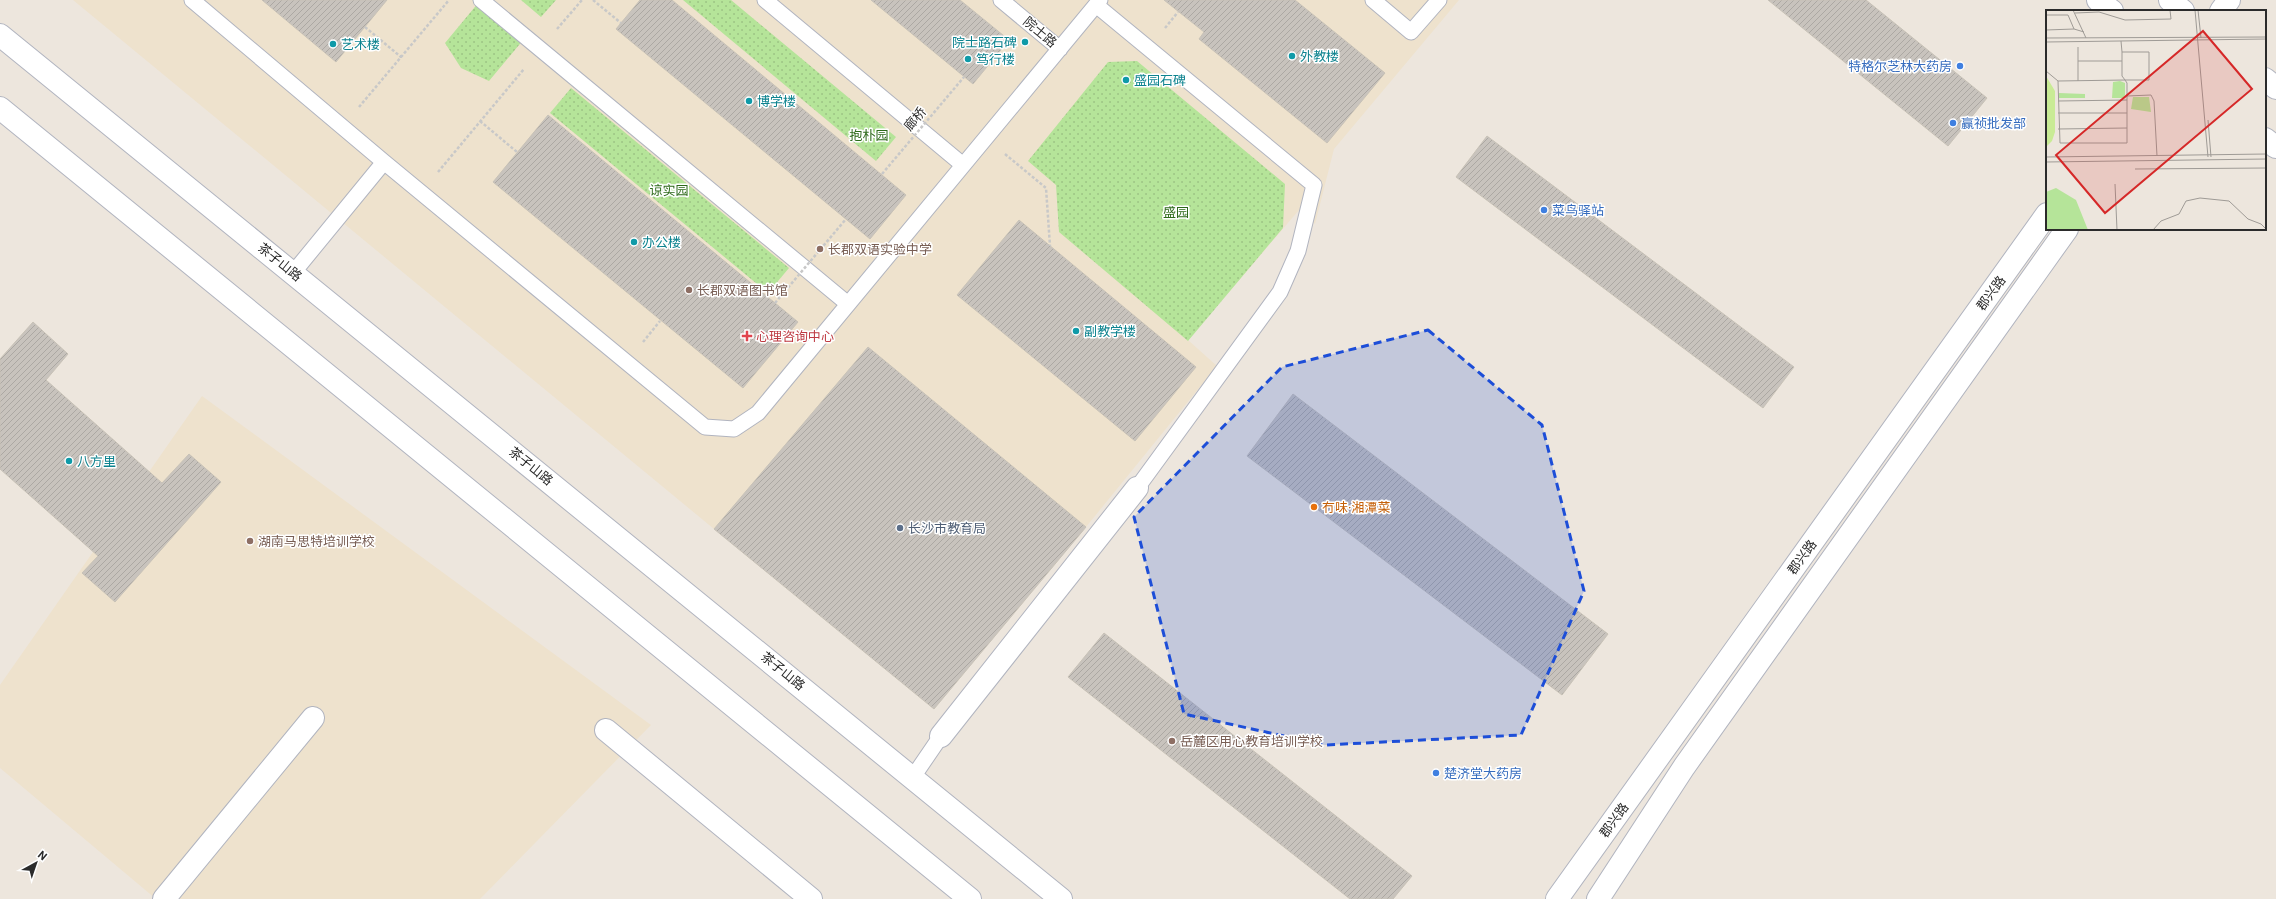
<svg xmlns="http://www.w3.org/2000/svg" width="2276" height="899" viewBox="0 0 2276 899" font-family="Roboto,'Noto Sans SC',sans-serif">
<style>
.education{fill:#eee2cd}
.garden{fill:url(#garden-dots)}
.building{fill:url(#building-hatch);stroke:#c8c2b7}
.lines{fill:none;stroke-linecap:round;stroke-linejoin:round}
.service-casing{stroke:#b1b4bf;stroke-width:17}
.minor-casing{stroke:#b1b4bf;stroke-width:24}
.secondary-casing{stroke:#b1b4bf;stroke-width:24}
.path{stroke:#c8c8c8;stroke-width:2.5;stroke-dasharray:3 2;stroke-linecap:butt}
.service{stroke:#fff;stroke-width:15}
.minor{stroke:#fff;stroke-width:22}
.secondary{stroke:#fff;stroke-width:22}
.path-bridge{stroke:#c8c8c8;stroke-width:2.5;stroke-dasharray:3 2;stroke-linecap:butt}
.marked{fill:#1d4ed8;fill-opacity:0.2;stroke:#1d4ed8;stroke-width:3;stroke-dasharray:8 5;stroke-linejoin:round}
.culture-dot{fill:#0f9aa8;stroke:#fff;stroke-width:1.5}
.shop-dot{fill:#3f7fe0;stroke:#fff;stroke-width:1.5}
.education-dot{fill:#8d6e63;stroke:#fff;stroke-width:1.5}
.health-dot{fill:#e0444e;stroke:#fff;stroke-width:1.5}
.food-dot{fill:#e8710a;stroke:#fff;stroke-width:1.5}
.service-dot{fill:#5c6f8a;stroke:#fff;stroke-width:1.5}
.labels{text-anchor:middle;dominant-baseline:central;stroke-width:3;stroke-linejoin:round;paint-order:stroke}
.street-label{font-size:13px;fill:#2b2b2b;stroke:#fff}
.culture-label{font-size:13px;fill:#0d838f;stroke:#fff;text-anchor:start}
.shop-label{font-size:13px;fill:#366cbe;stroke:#fff;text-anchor:start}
.park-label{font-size:13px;fill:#2d691a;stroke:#fff}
.education-label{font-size:13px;fill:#785e54;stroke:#fff;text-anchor:start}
.health-label{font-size:13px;fill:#be3a42;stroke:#fff;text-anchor:start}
.food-label{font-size:13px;fill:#c56008;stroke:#fff;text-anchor:start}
.service-label{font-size:13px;fill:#4e5e75;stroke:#fff;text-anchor:start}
.inset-road{fill:none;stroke:#9f9b96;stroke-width:1}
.view{fill:#d62828;fill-opacity:0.15;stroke:#d62828;stroke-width:2}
.inset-edge{fill:none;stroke:#2b2b2b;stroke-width:2}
</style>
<defs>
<pattern id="garden-dots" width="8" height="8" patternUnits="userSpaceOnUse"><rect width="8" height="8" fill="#b5e499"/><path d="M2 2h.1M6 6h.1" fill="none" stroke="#9cc484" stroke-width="1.8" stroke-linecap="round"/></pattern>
<pattern id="building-hatch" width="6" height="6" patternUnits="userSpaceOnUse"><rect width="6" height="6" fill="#c8c3bd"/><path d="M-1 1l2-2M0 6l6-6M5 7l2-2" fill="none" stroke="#aca8a3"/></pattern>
</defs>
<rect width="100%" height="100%" fill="#ede6dd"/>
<path class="education" d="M73 0H1459L1334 149 1315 224 1299 210 1188 340 1217 366 1086 527 868 347 714 529Z
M202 396 651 725 480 899H156L0 768V685Z"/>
<path class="garden" d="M521 0H556L541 17Z
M683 0H731L896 137 876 161Z
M479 2 524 39 489 81 461 68 445 43Z
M1137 61 1285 184 1283 228 1188 341 1059 232 1056 185 1028 161 1108 62Z
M571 88 789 268 768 293 550 113Z"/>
<path class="building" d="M262 0H387L336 62Z
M640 0H672L906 195 870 239 616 29Z
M871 0H960L1009 40 973 84Z
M1164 0H1295L1385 73 1327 143 1199 39 1204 32Z
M1768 0H1866L1987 98 1948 146Z
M548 115 798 322 743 388 493 182Z
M1487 136 1794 367 1763 408 1456 177Z
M1019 220 1196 367 1135 441 957 295Z
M33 322 68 354 46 380 162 483 189 454 221 482 115 602 82 573 98 556 0 469V359Z
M868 347 1086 527 934 709 714 529Z
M1293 394 1608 634 1562 695 1247 456Z
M1104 633 1412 876 1393 899H1350L1068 677Z"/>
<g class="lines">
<g class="service-casing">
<path id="service" d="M192 0 384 162 705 427 734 429 758 413 1100 0
M481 0 848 304
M765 0 963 165
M1001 0 1060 49
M1373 0 1411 32 1439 0
M1096 5 1314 185 1298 251 1280 292 1137 488
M293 273 384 162
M913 777 941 736"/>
</g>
<g class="minor-casing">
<path id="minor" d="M606 730 811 899
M941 736 1137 488
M164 899 313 718"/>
</g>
<g class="secondary-casing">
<path id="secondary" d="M2098 0 2112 11
M2170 0 2183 11
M2221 11 2229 0
M0 35 1061 899
M2265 79 2276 88
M0 108 970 899
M2265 139 2276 147
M1557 899 2047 214
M1598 899 1684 767 2067 229"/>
</g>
<path class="path" d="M593 0 621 23
M365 27 401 57
M1165 28 1178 12
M557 29 582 0
M359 107 449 0
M480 121 517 152
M1005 154 1046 188 1050 246
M438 172 524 69
M643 342 660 321"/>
<use href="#service" class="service"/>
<use href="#minor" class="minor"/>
<use href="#secondary" class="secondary"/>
<path class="path-bridge" d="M882 174 964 77
M775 303 846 219"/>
</g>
<path class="marked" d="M1428 330 1542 425 1584 591 1521 735 1325 745 1184 714 1134 517 1282 367Z"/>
<g class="culture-dot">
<circle cx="1025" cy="42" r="4"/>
<circle cx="333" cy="44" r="4"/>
<circle cx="1292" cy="56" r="4"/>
<circle cx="968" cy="59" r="4"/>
<circle cx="1126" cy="80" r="4"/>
<circle cx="749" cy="101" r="4"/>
<circle cx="634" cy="242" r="4"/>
<circle cx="1076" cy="331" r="4"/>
<circle cx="69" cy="461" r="4"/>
</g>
<g class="shop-dot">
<circle cx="1960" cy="66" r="4"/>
<circle cx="1953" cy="123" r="4"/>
<circle cx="1544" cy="210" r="4"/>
<circle cx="1436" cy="773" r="4"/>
</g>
<g class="education-dot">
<circle cx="820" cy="249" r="4"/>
<circle cx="689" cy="290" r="4"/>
<circle cx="250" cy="541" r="4"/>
<circle cx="1172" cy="741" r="4"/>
</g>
<path class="health-dot" d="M745 330h4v4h4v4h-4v4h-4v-4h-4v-4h4z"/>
<circle class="food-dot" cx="1314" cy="507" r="4"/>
<circle class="service-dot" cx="900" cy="528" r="4"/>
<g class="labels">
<g class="street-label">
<text transform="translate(1040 32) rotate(40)">院士路</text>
<text transform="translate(915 119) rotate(-50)">廊桥</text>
<text transform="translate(280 262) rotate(39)">茶子山路</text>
<text transform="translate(1991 293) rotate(-54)">郡兴路</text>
<text transform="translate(531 466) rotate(39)">茶子山路</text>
<text transform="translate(1802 557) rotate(-54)">郡兴路</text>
<text transform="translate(783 671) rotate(39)">茶子山路</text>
<text transform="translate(1614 820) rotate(-54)">郡兴路</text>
</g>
<g class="culture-label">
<text x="1017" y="42" text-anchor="end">院士路石碑</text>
<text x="341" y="44">艺术楼</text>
<text x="1300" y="56">外教楼</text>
<text x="976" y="59">笃行楼</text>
<text x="1134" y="80">盛园石碑</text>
<text x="757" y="101">博学楼</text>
<text x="642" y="242">办公楼</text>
<text x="1084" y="331">副教学楼</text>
<text x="77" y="461">八方里</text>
</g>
<g class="shop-label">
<text x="1952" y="66" text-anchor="end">特格尔芝林大药房</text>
<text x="1961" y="123">赢祯批发部</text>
<text x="1552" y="210">菜鸟驿站</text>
<text x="1444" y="773">楚济堂大药房</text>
</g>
<g class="park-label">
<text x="869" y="135">抱朴园</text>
<text x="669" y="190">谅实园</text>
<text x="1176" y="212">盛园</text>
</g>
<g class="education-label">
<text x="828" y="249">长郡双语实验中学</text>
<text x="697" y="290">长郡双语图书馆</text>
<text x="258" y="541">湖南马思特培训学校</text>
<text x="1180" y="741">岳麓区用心教育培训学校</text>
</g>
<g class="health-label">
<text x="756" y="336">心理咨询中心</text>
</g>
<g class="food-label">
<text x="1322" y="507">冇味·湘潭菜</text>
</g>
<g class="service-label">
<text x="908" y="528">长沙市教育局</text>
</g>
</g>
<g transform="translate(2046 10)">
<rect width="220" height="220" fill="#ede6dd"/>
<path d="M10 178 30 190 42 220H0V182Z" fill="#b5e499"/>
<path d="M74 71 79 73V85L77 88H66L67 72ZM13 83 39 84V88H13ZM87 87H103L105 102 85 99Z" fill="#b5e499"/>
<path d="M0 66 9 81V122L6 131 0 137Z" fill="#c9eb95"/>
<path class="inset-road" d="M27 0 40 28M149 0 162 147M152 0 155 28M29 3 53 2 79 10 125 9 124 0M0 5H22L28 19M0 20 28 19 38 22M0 28 220 27M75 31 76 42V66L79 70H103V42H76M0 32 220 29M32 51H76M0 61 12 71 79 70 81 73V133H14L12 71M32 71V37M81 86 105 85 108 91 111 146M12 91 81 90M12 103H81M162 110 165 147M12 119 81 118M0 147 220 144M0 152 220 149M89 159 220 158M69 174 71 220M107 220 115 211 133 204 140 191 154 188 183 191 202 209 215 214 220 219"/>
<path class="view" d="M157 21 206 79 59 203 10 145Z"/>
<rect width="220" height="220" class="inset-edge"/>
</g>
<g transform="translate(36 863) rotate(40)" stroke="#ffffff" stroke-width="3" paint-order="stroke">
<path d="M0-3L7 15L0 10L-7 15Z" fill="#2b2b2b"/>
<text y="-6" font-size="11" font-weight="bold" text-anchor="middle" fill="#2b2b2b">N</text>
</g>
</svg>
